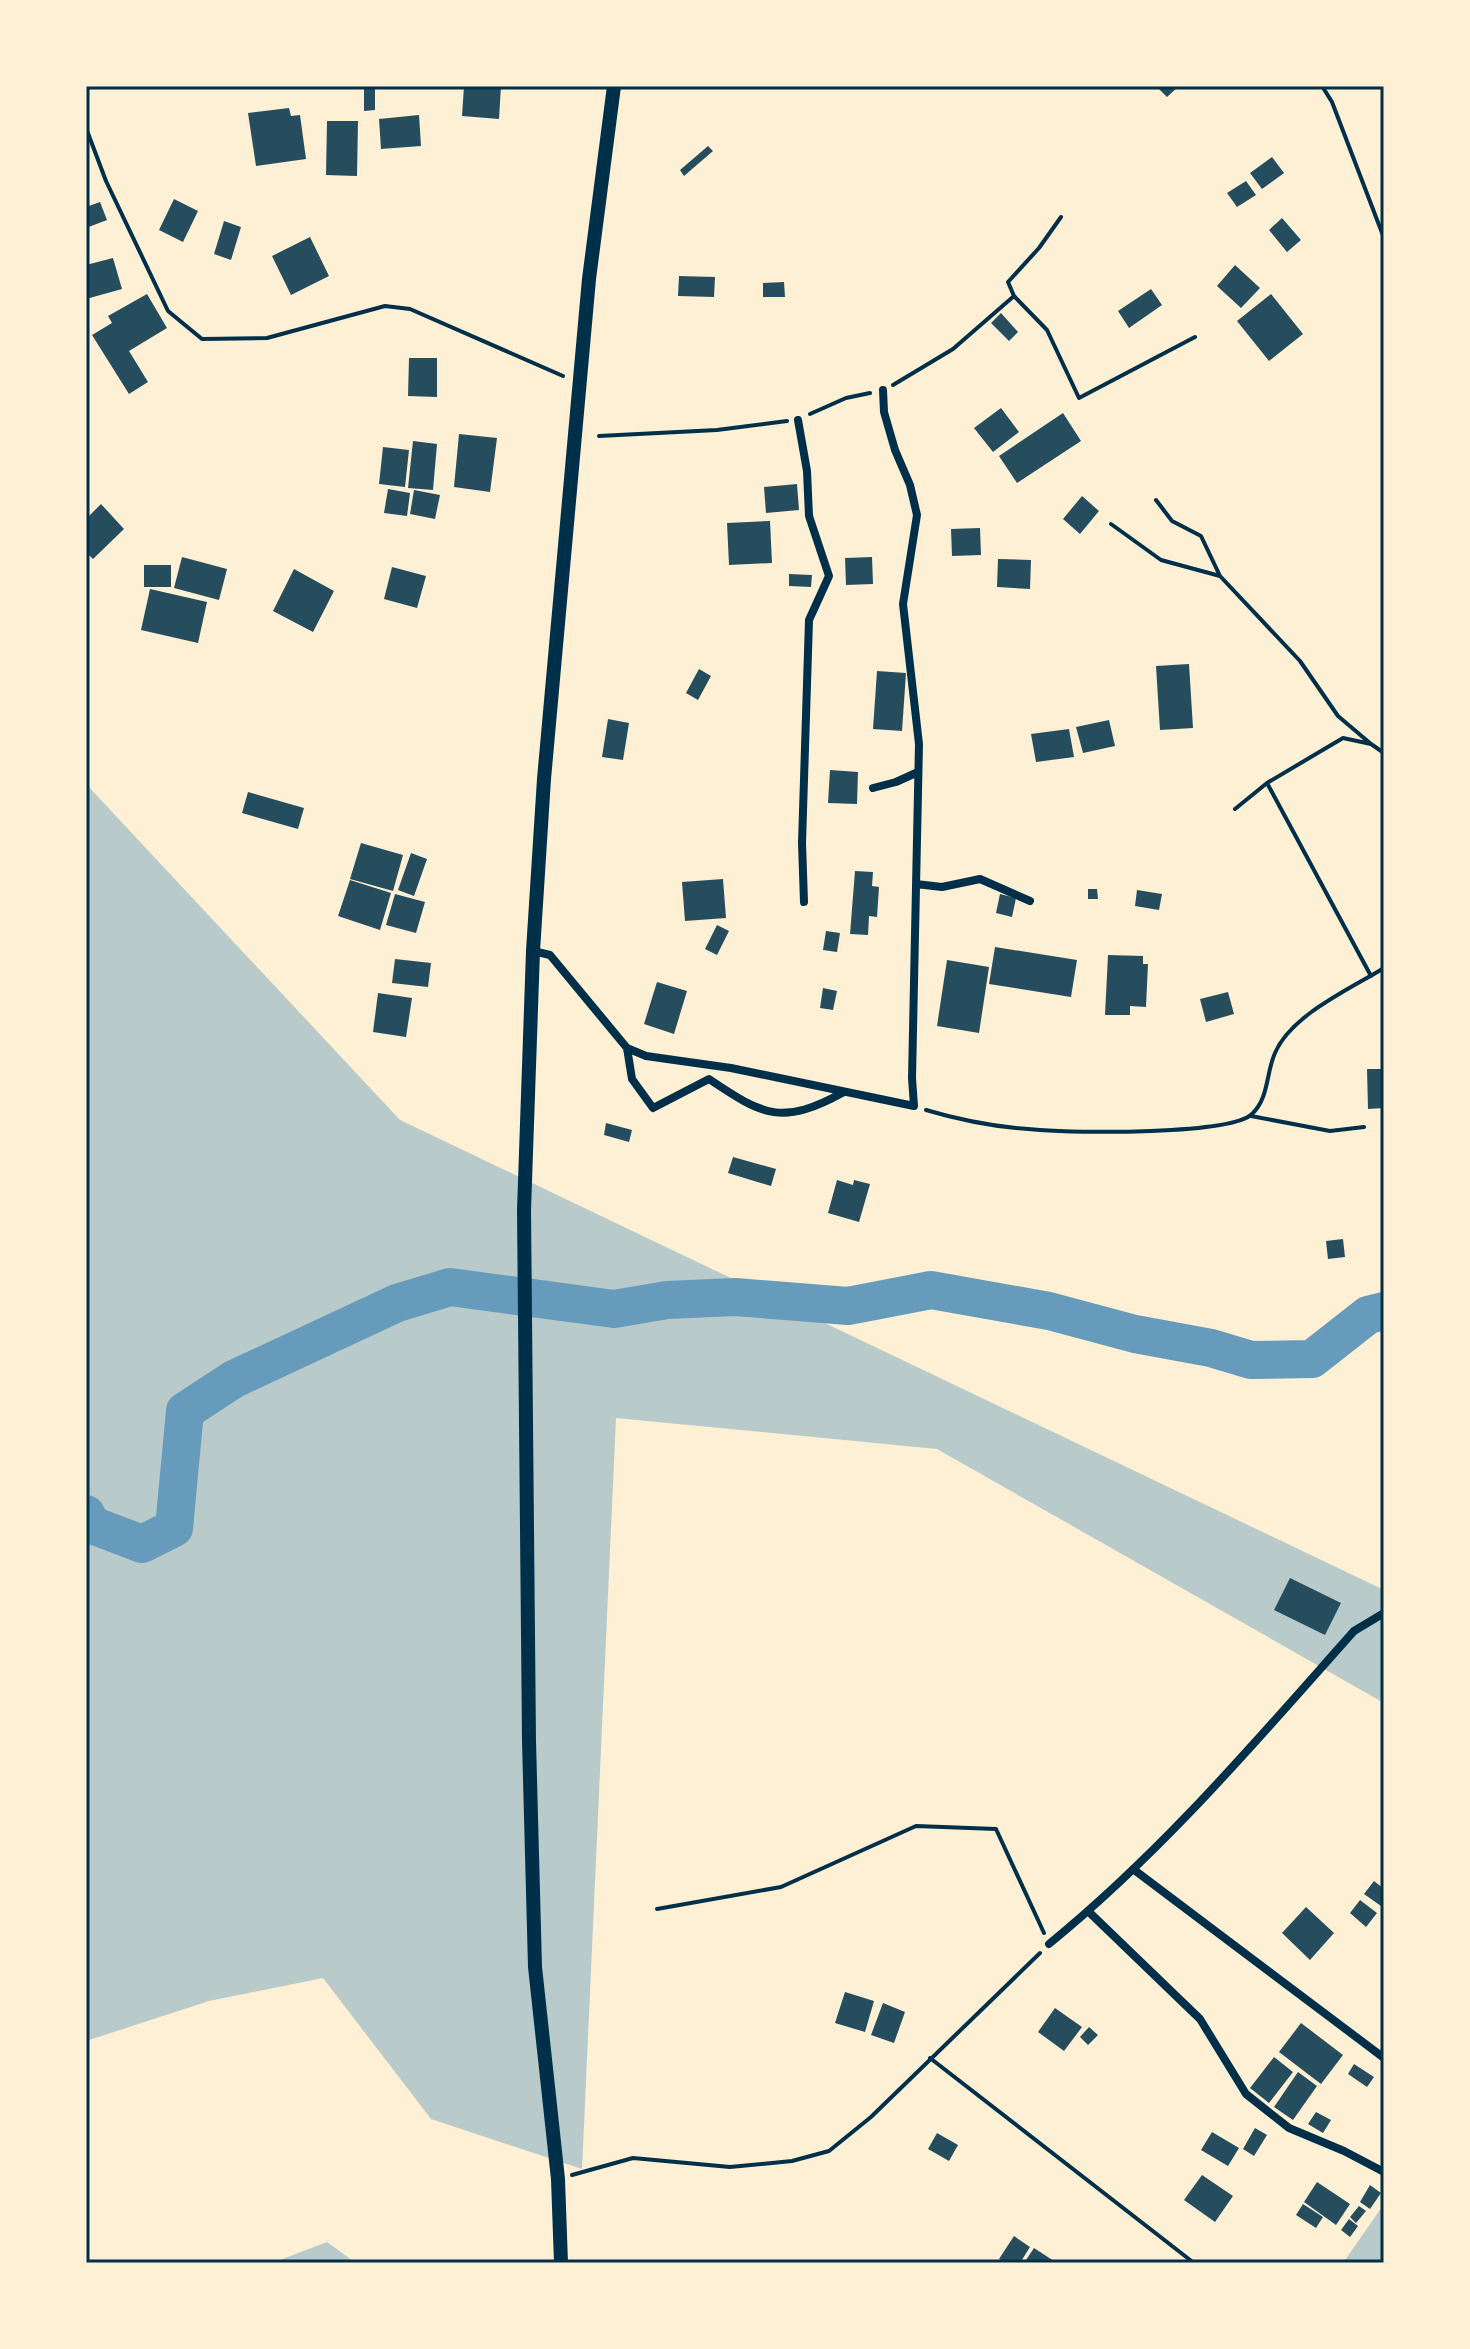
<svg xmlns="http://www.w3.org/2000/svg" width="1470" height="2349" viewBox="0 0 1470 2349" font-family="'Source Serif 4',serif">
<style>
.green{fill:#b9caca}
.lines{fill:none;stroke-linecap:round;stroke-linejoin:round}
.river{stroke:#669bbc;stroke-width:38}
.building{fill:#264d5e}
.path{stroke:#003049;stroke-width:4}
.minor{stroke:#003049;stroke-width:8}
.tertiary{stroke:#003049;stroke-width:14}
.neatline{fill:none;stroke:#003049;stroke-width:3}
</style>
<rect width="100%" height="100%" fill="#fdf0d5"/>
<path class="green" d="M86 784 400 1120 1384 1590V1703L937 1449 616 1418 582 2169 431 2119 323 1978 209 2001 86 2041Z
M1384 2204V2263H1343Z
M327 2242 356 2263H272Z"/>
<g class="lines">
<path class="river" d="M86 1514 92 1525 142 1544 174 1528 185 1411 234 1379 397 1303 450 1287 614 1309 667 1300 735 1297 848 1306 931 1290 1049 1311 1135 1334 1211 1348 1251 1360 1312 1359 1368 1315 1384 1311"/>
</g>
<path class="building" d="M364 86H375V110L364 111Z
M464 86H501L499 119 462 116Z
M1156 86H1179L1167 97Z
M289 108 291 116 300 115 306 159 256 166 248 113Z
M419 115 421 146 381 149 379 119Z
M327 121H358L357 176 326 175Z
M708 146 713 151 684 176 680 170Z
M1272 157 1284 173 1262 189 1250 173Z
M1246 181 1256 195 1237 207 1227 193Z
M174 199 198 211 183 242 159 230Z
M100 202 107 220 86 228V207Z
M1282 218 1301 240 1287 252 1269 230Z
M224 221 241 227 231 260 214 254Z
M310 237 329 276 291 295 272 256Z
M113 258 122 289 86 299V265Z
M1235 265 1260 288 1241 308 1217 286Z
M679 276 715 277 714 297 678 296Z
M784 282 785 297H763V283Z
M1151 289 1162 305 1129 328 1118 311Z
M147 294 167 328 129 351 148 382 129 394 92 335 112 323 108 316Z
M1271 294 1303 334 1269 361 1237 321Z
M1001 313 1018 332 1009 341 991 323Z
M409 358H437V397L408 396Z
M1001 408 1019 432 993 452 974 428Z
M1063 413 1081 441 1017 483 999 456Z
M459 434 497 438 490 492 454 487Z
M413 441 437 444 433 490 408 488Z
M383 447 409 450 405 487 379 484Z
M797 484 799 510 766 513 764 487Z
M388 489 410 493 407 516 384 513Z
M414 490 440 495 435 519 410 514Z
M1082 496 1099 511 1080 534 1063 519Z
M101 504 124 529 93 559 86 552V519Z
M770 521 772 563 729 565 727 523Z
M980 528 981 555 952 556 951 529Z
M182 557 227 569 219 600 174 588Z
M872 557 873 584 846 585 845 558Z
M998 559 1031 560 1030 589 997 587Z
M144 565H171V587H144Z
M392 567 426 576 417 608 384 599Z
M294 569 334 591 313 632 273 611Z
M789 574 812 575 811 587 789 586Z
M150 589 207 602 198 643 141 630Z
M1189 664 1193 728 1160 730 1156 666Z
M699 669 711 676 698 700 686 693Z
M877 671 906 673 902 731 873 729Z
M608 719 629 723 623 760 602 757Z
M1109 720 1115 746 1083 753 1076 727Z
M1069 729 1074 757 1036 762 1031 734Z
M830 770 858 772 857 804 828 803Z
M248 792 304 808 298 829 242 813Z
M361 843 403 855 393 891 350 879Z
M411 853 427 859 414 896 398 890Z
M855 871 873 872 872 886 879 887 877 917 869 916 868 935 850 934Z
M723 879 726 918 685 921 682 882Z
M350 880 391 893 380 930 338 916Z
M1088 889H1097L1098 899H1088Z
M1137 890 1162 894 1159 910 1135 906Z
M395 894 425 902 416 933 386 925Z
M1000 894 1016 898 1012 917 996 913Z
M717 925 729 931 717 955 705 949Z
M826 931 840 933 837 952 823 950Z
M995 947 1077 960 1071 997 989 984Z
M1108 955 1143 956V964H1148L1146 1007 1130 1006V1015H1105Z
M395 959 431 963 428 987 392 983Z
M947 960 989 967 979 1033 937 1026Z
M657 982 687 991 674 1034 644 1024Z
M823 988 837 991 833 1010 820 1008Z
M1228 992 1234 1014 1206 1022 1200 999Z
M378 993 412 998 406 1037 373 1032Z
M1367 1069H1384V1108L1368 1109Z
M606 1123 632 1130 629 1142 604 1135Z
M733 1157 776 1169 771 1186 728 1173Z
M837 1180 853 1185 854 1180 870 1184 859 1222 828 1213Z
M1343 1239 1345 1257 1328 1259 1326 1241Z
M1290 1578 1341 1603 1325 1635 1274 1610Z
M1374 1881 1384 1889V1902L1381 1906 1364 1894Z
M1360 1900 1377 1913 1366 1927 1350 1913Z
M1306 1907 1334 1933 1310 1960 1282 1933Z
M845 1992 874 2001 865 2032 835 2023Z
M883 2003 905 2012 894 2043 871 2035Z
M1055 2008 1082 2027 1064 2051 1038 2032Z
M1301 2023 1343 2055 1321 2084 1279 2052Z
M1089 2027 1098 2035 1088 2045 1080 2037Z
M1274 2057 1293 2072 1269 2103 1250 2088Z
M1354 2064 1374 2077 1367 2087 1348 2074Z
M1298 2072 1317 2086 1293 2120 1274 2107Z
M1316 2112 1331 2120 1323 2133 1308 2124Z
M1255 2128 1267 2135 1254 2156 1243 2149Z
M1212 2132 1239 2148 1228 2166 1201 2150Z
M937 2133 958 2145 949 2161 928 2149Z
M1202 2175 1233 2196 1215 2222 1184 2200Z
M1317 2182 1350 2204 1336 2225 1304 2202Z
M1370 2185 1381 2193 1370 2209 1360 2202Z
M1303 2204 1323 2217 1316 2228 1296 2215Z
M1359 2206 1366 2211 1356 2223 1350 2217Z
M1349 2219 1358 2226 1350 2237 1341 2230Z
M1014 2236 1030 2247 1020 2263H1006L999 2259Z
M1034 2248 1057 2263H1024Z"/>
<g class="lines">
<path class="path" d="M1322 86 1332 102 1384 238
M86 128 106 181 168 311 202 339 267 338 385 306 410 309 563 376
M1014 296 1047 330 1079 398 1195 337
M893 385 953 349 1014 296 1008 282 1039 248 1061 217
M810 414 846 398 870 393
M599 436 717 430 787 421
M1156 500 1172 521 1201 536 1220 576 1300 661 1338 716 1371 744
M1111 524 1161 560 1220 576
M1267 783 1371 976
M1235 809 1267 783 1343 738 1371 744 1384 753
M926 1110C963 1121 1002 1128 1040 1130 1075 1133 1230 1135 1252 1114 1269 1098 1266 1073 1275 1053 1291 1015 1350 989 1384 968
M1251 1116 1330 1131 1364 1127
M657 1909 781 1887 916 1826 996 1829 1044 1933
M930 2058 1194 2263
M572 2175 633 2158 730 2167 792 2161 829 2151 871 2117 1040 1953"/>
<path class="minor" d="M798 420 807 471 809 516 829 576 809 620 802 843 804 902
M873 788 896 782 918 772
M916 884 942 887 980 879 1030 901
M533 951 550 955 627 1048 646 1056 731 1068 914 1106 912 1078 919 744 903 604 917 515 910 485 895 450 884 412 883 390
M627 1048 632 1079 653 1108 709 1079C764 1116 782 1126 844 1092
M1133 1869 1384 2058
M1089 1912 1200 2019 1246 2094 1289 2128 1344 2151 1384 2172
M1049 1944C1163 1851 1257 1740 1354 1631L1384 1613"/>
<path class="tertiary" d="M561 2263 558 2179 535 1967 529 1741 524 1210 533 951 544 779 589 279 614 86"/>
</g>
<rect width="1470" height="2349" fill="none" stroke="#fdf0d5" stroke-width="176"/>
<rect x="88" y="88" width="1294" height="2173" class="neatline"/>
</svg>
